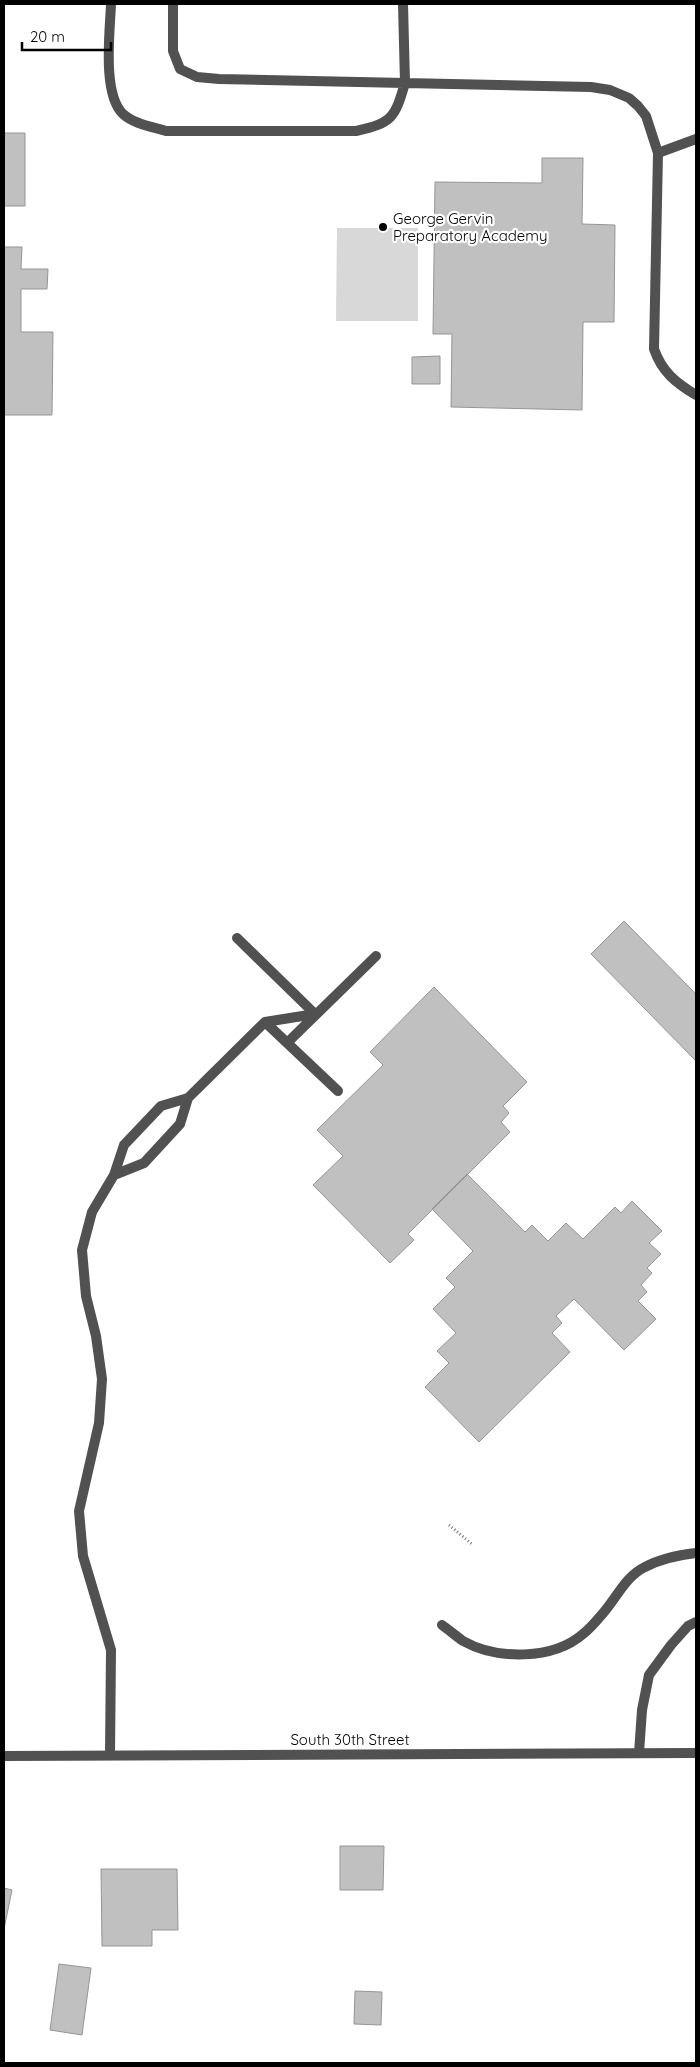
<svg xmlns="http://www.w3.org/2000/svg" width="700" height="2067" viewBox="0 0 700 2067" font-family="Quicksand,sans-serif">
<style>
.green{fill:#d8d8d8}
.building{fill:#c0c0c0;stroke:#959595}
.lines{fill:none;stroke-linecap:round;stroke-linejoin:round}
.path{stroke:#737373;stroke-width:3;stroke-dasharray:1 2.5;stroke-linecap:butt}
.service{stroke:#515151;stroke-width:10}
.minor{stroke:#515151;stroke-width:10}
.poi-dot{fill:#000;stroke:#fff;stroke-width:2}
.labels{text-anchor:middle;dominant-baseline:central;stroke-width:4.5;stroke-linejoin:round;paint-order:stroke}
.poi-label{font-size:15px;fill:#000;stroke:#fff;text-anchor:start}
.street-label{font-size:15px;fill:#000;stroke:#fff}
</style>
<rect width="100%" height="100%" fill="#fff"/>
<path class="green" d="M337 228H418V321H336Z"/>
<path class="building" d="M4 133H25V206H4Z
M542 158H583L582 224 615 225 614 322H583L582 410 451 407 452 334H433L435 182 542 183Z
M4 247H22L21 269H48L47 289H21V332H53L52 415H4Z
M440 356V384H412V357Z
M624 921 696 994V1061L591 954Z
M434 987 527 1082 503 1106 509 1113 501 1122 510 1132 408 1234 414 1240 390 1263 313 1185 343 1156 317 1130 383 1065 370 1052Z
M467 1174 525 1232 532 1225 548 1241 566 1223 583 1239 615 1207 621 1213 632 1201 662 1231 649 1243 661 1254 647 1268 652 1273 641 1285 647 1292 638 1301 656 1319 624 1350 574 1299 556 1316 562 1323 552 1333 570 1352 479 1442 425 1387 449 1363 437 1351 456 1333 433 1309 455 1287 446 1278 473 1251 432 1209Z
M340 1846H384L383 1890H340Z
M101 1869H177L178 1930H152V1946H102Z
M4 1888 12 1890 4 1929Z
M59 1964 91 1968 82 2035 50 2030Z
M355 1991 382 1992 381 2025 354 2024Z"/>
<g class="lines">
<path class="path" d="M449 1525 472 1544"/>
<path class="service" d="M111 4C110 31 102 94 123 114 134 124 153 127 166 131H356C393 123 395 117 405 83L219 79 197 77 180 69 173 51V4
M403 4 405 83 591 87 610 90 629 98 638 106 646 116 658 153 654 349C662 372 676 383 696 395
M658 153 696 139
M237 938 315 1014
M265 1022 338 1091
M288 1042 376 956
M114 1175 144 1163 180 1124 188 1098 265 1022 315 1014
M442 1625C449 1630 456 1636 463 1641 497 1660 553 1660 583 1634 591 1628 598 1619 604 1612 617 1597 626 1576 645 1567 660 1559 679 1555 696 1553
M639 1753 642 1710 649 1675 671 1645 688 1626 696 1622
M110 1755 111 1650 83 1556 79 1511 99 1423 102 1379 96 1336 86 1296 82 1250 92 1212 114 1175 124 1145 161 1106 188 1098"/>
<path class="minor" d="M4 1756 696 1753"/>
</g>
<circle class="poi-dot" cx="383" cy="227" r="5"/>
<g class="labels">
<g class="poi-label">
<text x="393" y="218">George Gervin<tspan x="393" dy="17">Preparatory Academy</tspan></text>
</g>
<g class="street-label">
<text x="350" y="1739">South 30th Street</text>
</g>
</g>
<rect width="700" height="2067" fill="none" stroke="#000000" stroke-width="10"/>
<path d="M22 42v8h89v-8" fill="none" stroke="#000000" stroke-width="2.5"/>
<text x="30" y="42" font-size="15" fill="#000000" stroke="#ffffff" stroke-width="4" paint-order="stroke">20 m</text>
</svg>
